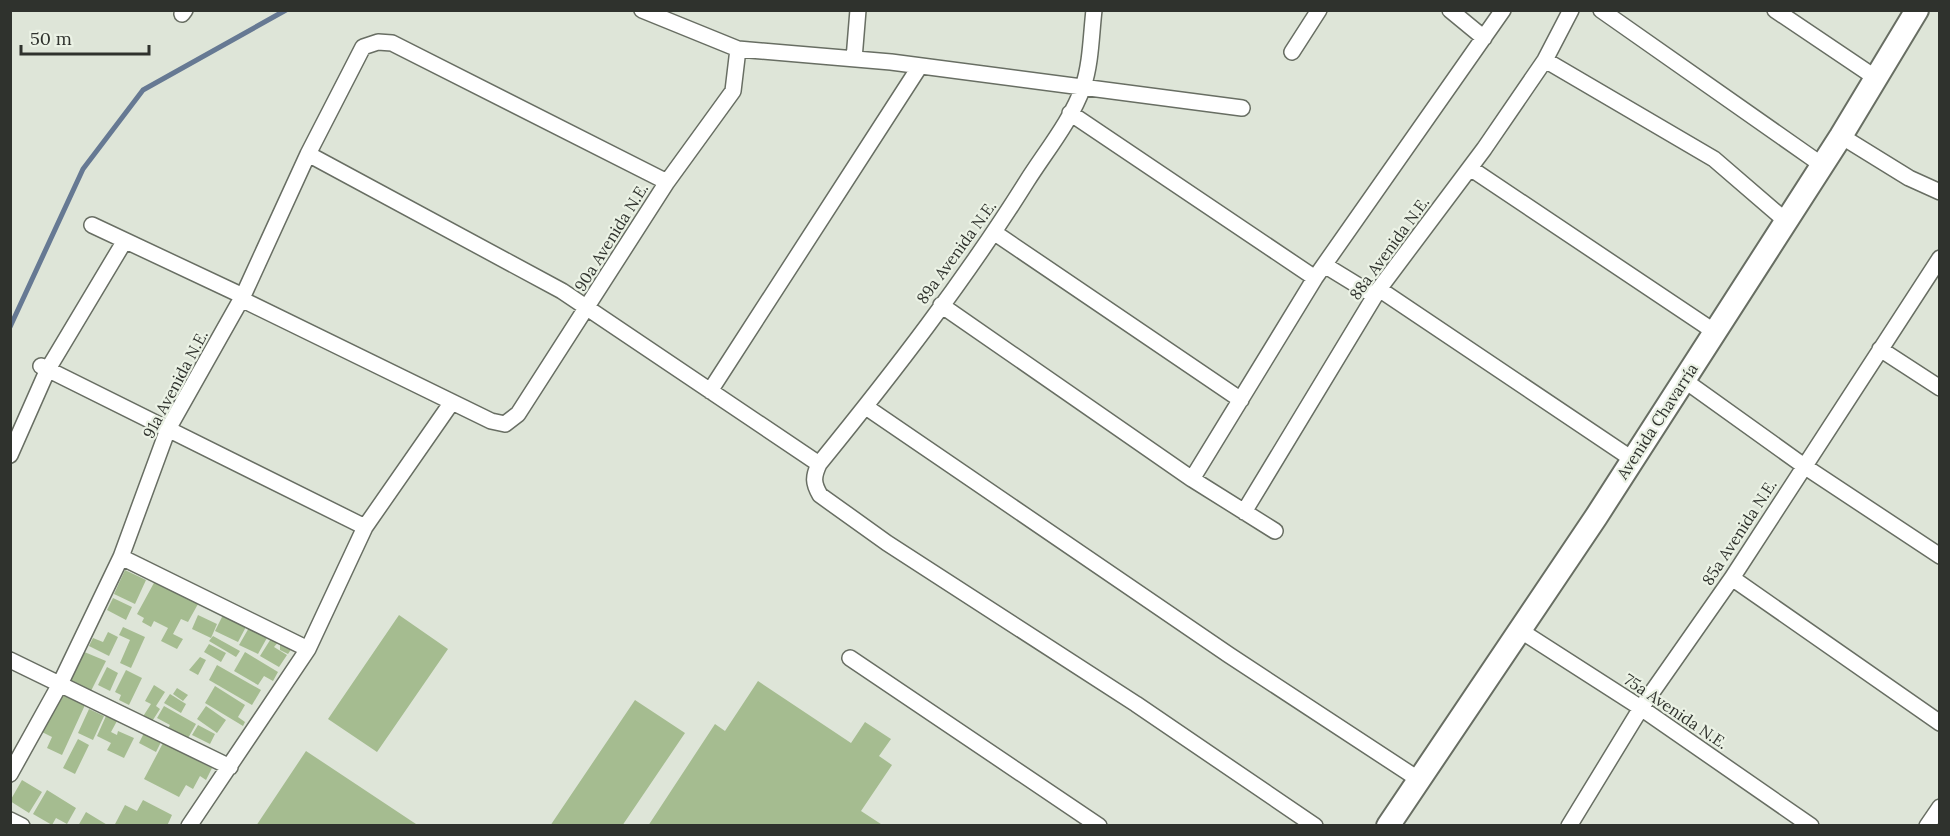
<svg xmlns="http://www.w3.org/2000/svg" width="1950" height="836" viewBox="0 0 1950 836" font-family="Lora,serif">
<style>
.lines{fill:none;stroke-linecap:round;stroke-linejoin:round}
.stream{stroke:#667993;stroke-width:5}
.building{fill:#a5bc90}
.street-casing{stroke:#686e63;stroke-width:18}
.secondary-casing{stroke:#686e63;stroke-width:26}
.street{stroke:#fff;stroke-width:15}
.secondary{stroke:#fff;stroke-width:22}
.labels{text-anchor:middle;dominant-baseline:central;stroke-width:4.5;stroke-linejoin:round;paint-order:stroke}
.street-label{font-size:16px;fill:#2f322d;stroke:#ebf2e5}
</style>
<rect width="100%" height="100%" fill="#dee5d8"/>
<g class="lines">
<path class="stream" d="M10 327 83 169 143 90 286 10"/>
</g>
<path class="building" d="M125 570 146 580 135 604 114 594Z
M155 581 198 604 188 622 181 619 173 634 183 639 177 649 161 641 168 628 154 621 151 627 142 622 144 618 137 614Z
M113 598 132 607 126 620 107 610Z
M198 615 217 624 211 638 192 629Z
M223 615 248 623 238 642 215 631Z
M399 615 448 649 377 752 328 719Z
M250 626 268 636 258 654 239 645Z
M123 627 145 637 131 668 120 663 130 640 119 635Z
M108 632 118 637 109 656 89 646 93 638 103 642Z
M213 636 240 651 236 657 209 641Z
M272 637 279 641 274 647 287 655 279 667 260 656Z
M280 641 292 648 288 654 280 650Z
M209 644 226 653 221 662 204 652Z
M82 651 106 661 91 691 68 681Z
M245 652 278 672 273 681 264 676 258 685 234 671Z
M200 657 206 660 198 675 189 670Z
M217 665 261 690 252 705 209 680Z
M107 667 118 673 110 691 98 685Z
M126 670 142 678 129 705 119 700 121 695 115 692Z
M758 681 851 743 865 722 891 739 879 756 892 765 861 811 884 826H648L715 724 725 731Z
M154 685 165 692 156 706 160 709 151 723 142 718 151 704 145 701Z
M215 686 245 705 238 717 245 722 243 726 205 703Z
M177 688 188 695 183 701 173 694Z
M61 694 85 705 62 755 47 748 52 737 42 732Z
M170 694 186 704 181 713 164 703Z
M635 700 685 733 622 826H550Z
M164 706 196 724 187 740 167 730 170 725 157 718Z
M206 706 226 720 217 733 197 719Z
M89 709 104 716 93 740 78 733Z
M106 716 117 721 111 732 117 735 118 731 134 738 124 758 107 750 111 743 97 736Z
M198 725 215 734 210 744 192 735Z
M144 733 161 742 156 752 139 743Z
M78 739 89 745 75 774 63 768Z
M163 743 212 768 206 780 200 776 193 789 186 785 179 797 144 779Z
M306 751 419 826H256Z
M22 780 42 792 29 813 10 801Z
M47 790 76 808 67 824 56 818 52 825 33 814Z
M143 800 172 815 167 826H114L125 805 137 811Z
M86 812 109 826H78Z"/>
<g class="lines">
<g class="street-casing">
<path id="street" d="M642 10 738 49 891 62 1242 108
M1094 10C1091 36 1091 63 1083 87 1071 121 1046 151 1027 181 965 280 893 373 819 464 813 477 813 483 820 495L887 543 1136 704 1315 826
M1450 10 1484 38
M1601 10 1822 165
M1775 10 1876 78
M182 14 185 10
M1292 52 1319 10
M854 59 858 10
M1545 60 1714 159 1786 221
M1070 113 1315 278
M1841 136 1909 178 1940 192
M308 154 562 291 819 464
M1470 168 1715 332
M92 225 243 296 241 299 491 421 505 424 518 414 667 182 733 91 738 49
M995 233 1241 400
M1326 266 1375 296
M1379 289 1632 459
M941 305 1192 479 1275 531
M1880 349 1940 388
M41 366 365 527
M1684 380 1804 466 1940 556
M710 391 920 66
M866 407 1229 655 1418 779
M10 455 48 369 124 242
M1192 479 1315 278 1503 10
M1244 512 1379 289 1484 149 1545 60 1571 10
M121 557 308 649
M1732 578 1940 723
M1518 629 1641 708 1811 826
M850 658 1099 826
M10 660 230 767
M10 774 60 684 121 557 168 429 243 296 308 154 363 47 378 42 392 43 667 182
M10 820 22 826
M189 826 308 649 365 527 452 402
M1569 826 1641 708 1732 578 1940 258
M1927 826 1940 807"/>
</g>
<g class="secondary-casing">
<path id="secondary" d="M1388 826 1596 517 1841 136 1917 10"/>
</g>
<use href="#street" class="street"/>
<use href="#secondary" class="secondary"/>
</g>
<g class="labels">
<g class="street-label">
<text transform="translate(611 237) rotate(-58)">90a Avenida N.E.</text>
<text transform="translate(1389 248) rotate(-54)">88a Avenida N.E.</text>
<text transform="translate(956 252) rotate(-54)">89a Avenida N.E.</text>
<text transform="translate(175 384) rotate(-62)">91a Avenida N.E.</text>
<text transform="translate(1657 421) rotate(-57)">Avenida Chavarría</text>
<text transform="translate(1739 532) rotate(-57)">85a Avenida N.E.</text>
<text transform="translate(1676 711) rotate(34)">75a Avenida N.E.</text>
</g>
</g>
<rect width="1950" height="836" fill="none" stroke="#2f322d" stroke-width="24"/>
<path d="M21 45v9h128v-9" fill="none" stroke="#2f322d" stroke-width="3"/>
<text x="30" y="45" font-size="18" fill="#2f322d" stroke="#ebf2e5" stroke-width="4.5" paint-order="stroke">50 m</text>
</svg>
